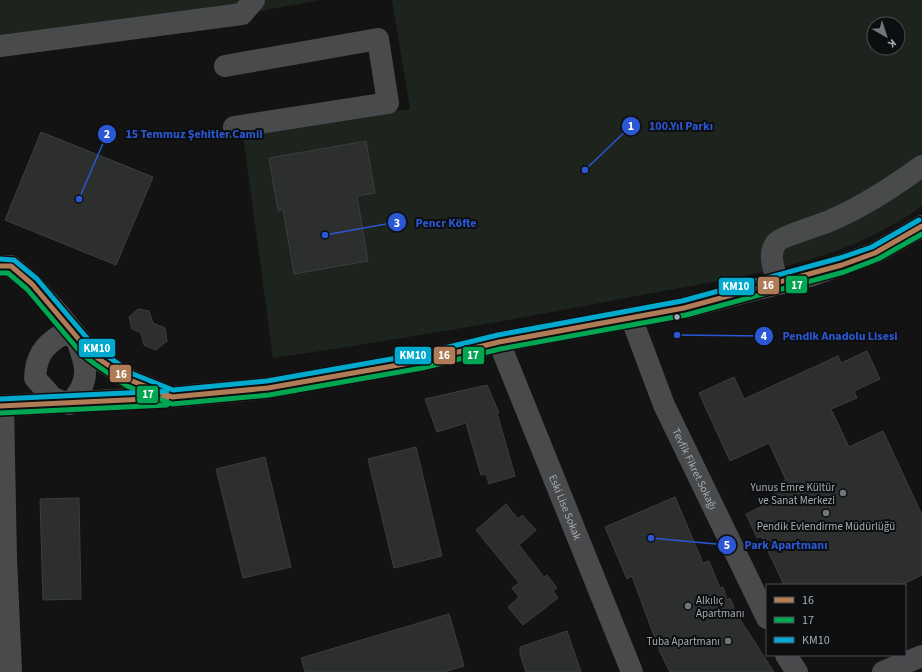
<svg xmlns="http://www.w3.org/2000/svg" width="922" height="672" viewBox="0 0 922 672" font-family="'Source Sans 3',sans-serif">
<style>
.green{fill:#1d231d;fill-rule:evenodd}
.building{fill:#2d2e2e;stroke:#3b3e3f}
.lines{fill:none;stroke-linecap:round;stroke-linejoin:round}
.minor{stroke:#484a4c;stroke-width:22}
.major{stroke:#4a4c4e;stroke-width:22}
.bus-1-casing{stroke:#0d0e0f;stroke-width:8}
.bus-2-casing{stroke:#0d0e0f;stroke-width:8}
.bus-3-casing{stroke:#0d0e0f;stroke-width:8}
.bus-1{stroke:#b07c57;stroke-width:5}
.bus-2{stroke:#00a651;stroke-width:5}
.bus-3{stroke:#00a9ce;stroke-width:5}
.bus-dot{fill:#a5acb4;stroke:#0d0e0f;stroke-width:1.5}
.poi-dot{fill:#72767c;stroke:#0d0e0f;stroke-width:1.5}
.labels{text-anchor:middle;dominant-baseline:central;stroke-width:4;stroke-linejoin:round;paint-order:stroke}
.street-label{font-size:11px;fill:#a5acb4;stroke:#0d0e0f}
.poi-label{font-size:11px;fill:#a5acb4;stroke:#0d0e0f;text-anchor:end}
.leader{fill:none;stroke:#2b57d4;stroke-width:1.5}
.callout-dot{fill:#2b57d4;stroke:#0d0e0f;stroke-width:1.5}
.mark-label{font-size:12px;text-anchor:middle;font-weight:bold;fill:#fff}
.callout-label{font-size:12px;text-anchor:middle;font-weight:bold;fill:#2b57d4;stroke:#0d0e0f;stroke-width:4;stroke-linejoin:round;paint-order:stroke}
.line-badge{stroke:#0d0e0f;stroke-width:1.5}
.badge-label{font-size:11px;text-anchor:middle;font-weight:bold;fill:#fff}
</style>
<rect width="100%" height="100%" fill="#131313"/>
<path class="green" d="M0 0H321L0 57Z
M392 0H922V206C842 265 736 277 642 295 519 319 397 340 273 358L243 135 410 109ZM874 24H898V48H874Z"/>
<path class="building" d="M41 132 153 177 116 265 5 220Z
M366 141 375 193 357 196 368 261 294 274 283 209 278 211 269 158Z
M138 309 149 311 153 323 165 328 167 341 156 350 144 345 141 333 132 329 129 317Z
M867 351 880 379 854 391 857 398 831 409 849 447 883 431 922 515V575L901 585H784L761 536 757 538 746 514 777 499 771 487 786 480 769 443 730 461 699 393 734 377 744 399 838 356 841 363Z
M487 385 499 413H497L515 476 489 484 486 474 481 475 466 423 437 432 425 399Z
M416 447 442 556 394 568 368 459Z
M265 457 291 567 243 578 216 469Z
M675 497 703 563 709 561 720 588 723 587 727 600 730 598 736 613 774 672H670L660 652 632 576 627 579 605 527Z
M79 498 81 599 43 600 40 499Z
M506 504 518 519 522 515 536 530 519 545 544 577 547 575 557 588 553 591 558 598 523 625 508 607 519 597 512 588 519 583 476 530Z
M449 614 464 666 444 672H305L301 658Z
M567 631 581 672H526L520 654V647Z"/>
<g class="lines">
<g class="minor">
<path d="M0 46 242 14 254 0"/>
<path d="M225 66 378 39 388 103 234 127"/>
<path d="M778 284C775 271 767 255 776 243 780 237 817 226 827 222 861 208 891 188 922 166"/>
<path id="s1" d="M631 317 664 405 767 618"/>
<path id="s2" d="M499 342 632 672"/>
<path d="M3 406 6 558 11 672"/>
<path d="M786 655 797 672"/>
<path d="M883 672 922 656"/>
</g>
<path class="major" d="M0 266H11L32 284 58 313 87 349 99 359 130 380 166 395
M61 335H75C86 363 93 381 69 404L53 398 35 378C36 357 43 346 61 335Z
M0 406 172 397 268 388 421 361 499 342 684 308 766 287 813 275 875 253 922 226"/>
<g class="bus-1-casing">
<path id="bus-1" d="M0 266H11L32 284 87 349 99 359 130 380 172 397 268 388 421 361 499 342 684 308 842 265 875 253 922 226
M0 406 167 398"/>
</g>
<g class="bus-2-casing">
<path id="bus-2" d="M0 273H8L27 289 82 354 95 364 127 386 172 404 269 395 422 368 500 349 686 315 844 272 878 259 922 234
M0 413 167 405"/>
</g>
<g class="bus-3-casing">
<path id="bus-3" d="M0 259 14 260 37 279 92 344 103 353 133 374 173 390 267 381 420 354 498 335 682 301 840 258 872 247 919 220
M0 399 167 391"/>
</g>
<use href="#bus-1" class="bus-1"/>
<use href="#bus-2" class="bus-2"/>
<use href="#bus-3" class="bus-3"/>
</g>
<circle class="bus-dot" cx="677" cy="317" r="3.5"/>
<g class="poi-dot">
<circle cx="843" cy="493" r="4"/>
<circle cx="826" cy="513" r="4"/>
<circle cx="688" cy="606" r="4"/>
<circle cx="728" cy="641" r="4"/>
</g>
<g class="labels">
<g class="street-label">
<text stroke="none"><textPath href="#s1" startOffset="165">Tevfik Fikret Sokağı</textPath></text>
<text stroke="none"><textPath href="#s2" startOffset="178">Eski Lise Sokak</textPath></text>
</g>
<g class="poi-label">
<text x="835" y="487">Yunus Emre Kültür<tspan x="835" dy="13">ve Sanat Merkezi</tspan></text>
<text x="826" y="526" text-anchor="middle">Pendik Evlendirme Müdürlüğü</text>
<text x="696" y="600" text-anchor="start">Alkılıç<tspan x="696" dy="13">Apartmanı</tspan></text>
<text x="720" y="641">Tuba Apartmanı</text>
</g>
</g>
<path class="leader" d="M585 170L631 126M79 199L107 134M325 235L397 222M677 335L764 336M651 538L727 545"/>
<g class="callout-dot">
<circle cx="585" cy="170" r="4"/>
<circle cx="79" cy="199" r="4"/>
<circle cx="325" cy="235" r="4"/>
<circle cx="677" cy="335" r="4"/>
<circle cx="651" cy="538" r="4"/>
<circle cx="631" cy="126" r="10"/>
<circle cx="107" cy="134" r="10"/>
<circle cx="397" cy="222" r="10"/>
<circle cx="764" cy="336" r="10"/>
<circle cx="727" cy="545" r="10"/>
</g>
<g class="mark-label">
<text x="631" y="130">1</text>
<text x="107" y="138">2</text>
<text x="397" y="227">3</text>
<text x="764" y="340">4</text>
<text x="727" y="549">5</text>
</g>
<g class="callout-label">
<text x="681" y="130">100.Yıl Parkı</text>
<text x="194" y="138">15 Temmuz Şehitler Camii</text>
<text x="446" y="227">Pencr Köfte</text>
<text x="840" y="340">Pendik Anadolu Lisesi</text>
<text x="786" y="549">Park Apartmanı</text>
</g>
<g class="line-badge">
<rect x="785" y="275" width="23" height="19" rx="4" fill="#00a651"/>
<rect x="757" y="276" width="23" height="19" rx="4" fill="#b07c57"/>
<rect x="718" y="277" width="37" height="19" rx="4" fill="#00a9ce"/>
<rect x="78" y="338" width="38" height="20" rx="4" fill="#00a9ce"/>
<rect x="394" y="346" width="38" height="19" rx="4" fill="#00a9ce"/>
<rect x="433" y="346" width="23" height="19" rx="4" fill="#b07c57"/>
<rect x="462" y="346" width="23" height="19" rx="4" fill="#00a651"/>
<rect x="109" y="364" width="23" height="19" rx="4" fill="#b07c57"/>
<rect x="136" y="385" width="23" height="19" rx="4" fill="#00a651"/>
</g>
<g class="badge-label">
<text x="797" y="289">17</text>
<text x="768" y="289">16</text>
<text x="736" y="290">KM10</text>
<text x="97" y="352">KM10</text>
<text x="413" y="359">KM10</text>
<text x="444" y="359">16</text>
<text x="473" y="359">17</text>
<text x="121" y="378">16</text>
<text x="148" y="398">17</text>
</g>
<rect x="766" y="584" width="140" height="72" fill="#0d0e0f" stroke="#4a4d51"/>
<rect x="774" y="597" width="20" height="6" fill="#b07c57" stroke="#4a4d51"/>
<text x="802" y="604" font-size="12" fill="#a5acb4">16</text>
<rect x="774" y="617" width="20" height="6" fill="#00a651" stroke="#4a4d51"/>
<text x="802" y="624" font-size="12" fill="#a5acb4">17</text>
<rect x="774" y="637" width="20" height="6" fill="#00a9ce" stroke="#4a4d51"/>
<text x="802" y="644" font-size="12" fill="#a5acb4">KM10</text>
<g transform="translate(886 36) rotate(141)"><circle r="19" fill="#0d0e0f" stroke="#4a4d51"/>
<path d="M0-3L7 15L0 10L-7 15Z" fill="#72767c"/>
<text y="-6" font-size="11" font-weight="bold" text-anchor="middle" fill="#a5acb4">K</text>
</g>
</svg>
